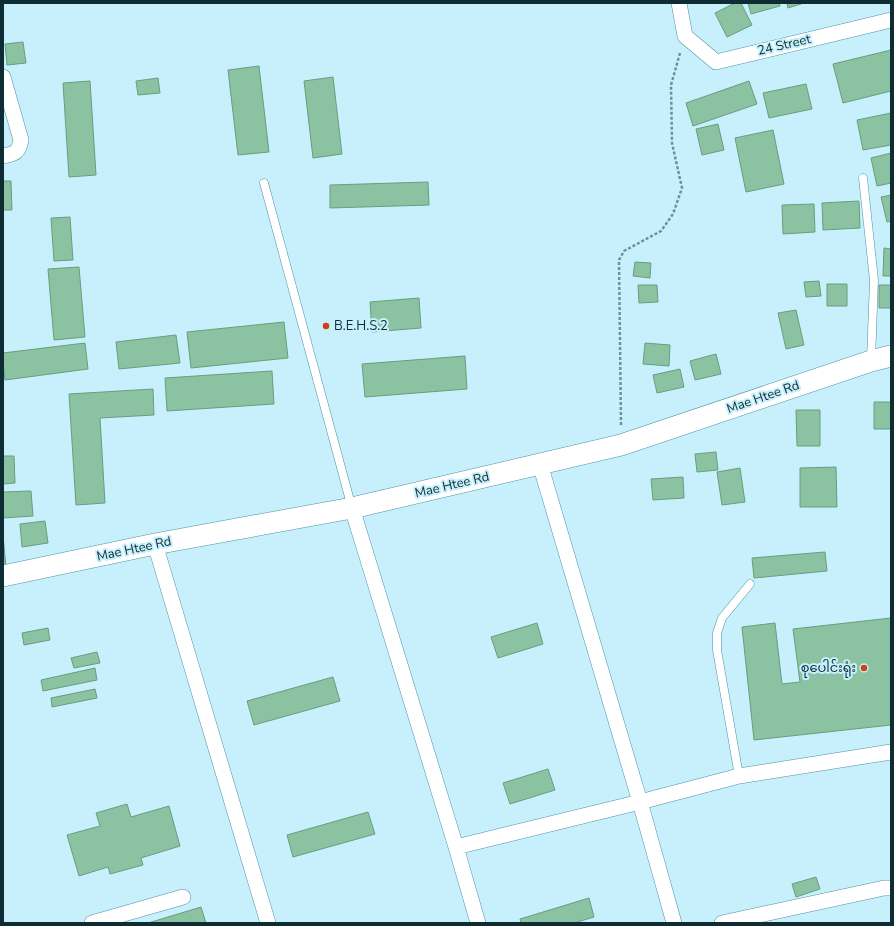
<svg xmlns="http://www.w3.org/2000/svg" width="894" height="926" viewBox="0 0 894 926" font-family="'Nunito Sans','Noto Sans Myanmar',sans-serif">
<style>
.building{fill:#8bc2a1;stroke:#689e7e}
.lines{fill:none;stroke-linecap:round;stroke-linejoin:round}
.lane-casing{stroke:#4e92a5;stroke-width:9}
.street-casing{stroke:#4e92a5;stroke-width:16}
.secondary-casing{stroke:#4e92a5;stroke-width:22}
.path{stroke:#6d919b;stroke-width:2.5;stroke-dasharray:3 2;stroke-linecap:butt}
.lane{stroke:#fff;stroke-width:8}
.street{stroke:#fff;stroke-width:15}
.secondary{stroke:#fff;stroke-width:21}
.poi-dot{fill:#cb4311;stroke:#c7f0fc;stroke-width:1.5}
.labels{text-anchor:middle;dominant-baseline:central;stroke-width:4;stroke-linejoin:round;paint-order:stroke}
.street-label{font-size:13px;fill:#0e2c33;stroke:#c7f0fc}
.poi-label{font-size:13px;fill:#0e2c33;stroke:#c7f0fc;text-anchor:start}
</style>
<rect width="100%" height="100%" fill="#c7f0fc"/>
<path class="building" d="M735 3H741L752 25 727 37 715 13Z
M748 3H779L780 6 751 14Z
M787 3H804L788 8Z
M23 42 26 63 7 65 5 44Z
M891 50V91L843 103 833 64Z
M259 66 269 152 238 155 228 70Z
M333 77 342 154 313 158 304 81Z
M158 78 160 93 138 95 136 81Z
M90 81 96 175 69 177 63 83Z
M749 81 757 104 693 126 686 103Z
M806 84 812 109 769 118 763 93Z
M891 113V145L863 150 857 120Z
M718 124 724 150 702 155 696 129Z
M773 130 784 184 746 192 735 138Z
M891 153V183L877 186 871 158Z
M3 181H11L12 210H3Z
M428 182 429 205 330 208V185Z
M891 195V221L887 222 881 197Z
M859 201 860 228 823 230 822 203Z
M814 204 815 232 783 234 782 205Z
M70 217 73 260 54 261 51 218Z
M884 248 891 249V276H883Z
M635 262 651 263 650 278 633 276Z
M79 267 85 337 54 340 48 269Z
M819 281 821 296 806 297 804 282Z
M827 284H847V306H827Z
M638 285H657L658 302 639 303Z
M879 285H891V308H879Z
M419 298 421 328 372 332 370 302Z
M796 310 804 345 786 349 778 313Z
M284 322 288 358 191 368 187 332Z
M176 335 180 363 119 369 116 342Z
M85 343 88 369 5 380 3 363V353Z
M645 343 670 345 669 366 643 364Z
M716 354 721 374 695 380 690 361Z
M465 356 467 389 365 397 362 364Z
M680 369 684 387 657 393 653 375Z
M272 371 274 404 167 411 165 378Z
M153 389 154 415 100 418 105 503 76 505 69 394Z
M874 402H891V429H874Z
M796 410H820V446H797Z
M716 452 718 470 697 472 695 454Z
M3 456H14L15 483 3 484Z
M836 467 837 507H800V468Z
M740 468 745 502 722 505 717 472Z
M683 477 684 498 653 500 651 479Z
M31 491 33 516 3 518V492Z
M45 521 48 543 22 547 20 524Z
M3 535 6 567 3 568Z
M825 552 827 571 754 578 752 558Z
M891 618V725L754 740 742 627 775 623 782 684 800 682 793 629Z
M537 623 543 644 498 658 491 637Z
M48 628 50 640 24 645 22 633Z
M97 652 100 663 74 668 71 658Z
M95 668 97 680 43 691 41 680Z
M333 677 340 701 254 725 247 701Z
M95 689 97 698 52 707 51 698Z
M548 769 555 790 510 804 503 783Z
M127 804 131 817 169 806 180 846 141 858 143 865 110 874 108 867 79 876 67 835 100 826 96 813Z
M368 812 375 834 293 857 287 835Z
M816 877 820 889 796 897 792 884Z
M589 898 594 917 574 923H521L520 919Z
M201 907 206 923H148Z"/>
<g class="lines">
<g class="lane-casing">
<path id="lane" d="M863 178 874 280 871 360
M264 183 352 508
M739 776 717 650V633L722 618 750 584"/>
</g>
<g class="street-casing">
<path id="street" d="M679 3 685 36 716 62 891 20
M3 77 21 140C19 152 15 154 3 156
M540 464 640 802 674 923
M352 508 456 847 478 923
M155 544 268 923
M456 847 640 802 739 776 891 752
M92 923 183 897
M722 923 884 888H891"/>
</g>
<g class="secondary-casing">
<path id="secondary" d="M3 576 155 544 352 508 621 445 871 361 891 356"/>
</g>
<path class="path" d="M621 425 619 260 624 251 661 231 673 214 682 188 672 143 671 85 680 53"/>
<use href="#lane" class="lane"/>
<use href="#street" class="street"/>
<use href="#secondary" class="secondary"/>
</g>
<g class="poi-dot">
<circle cx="326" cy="326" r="4"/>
<circle cx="864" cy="668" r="4"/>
</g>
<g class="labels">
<g class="street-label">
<text transform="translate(784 45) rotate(-13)">24 Street</text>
<text transform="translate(763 397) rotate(-19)">Mae Htee Rd</text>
<text transform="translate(452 485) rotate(-13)">Mae Htee Rd</text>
<text transform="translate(134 549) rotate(-12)">Mae Htee Rd</text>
</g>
<g class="poi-label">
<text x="334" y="326">B.E.H.S.2</text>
<text x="856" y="668" text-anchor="end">စုပေါင်းရုံး</text>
</g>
</g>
<rect width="894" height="926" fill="none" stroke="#0e2c33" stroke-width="8"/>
</svg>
